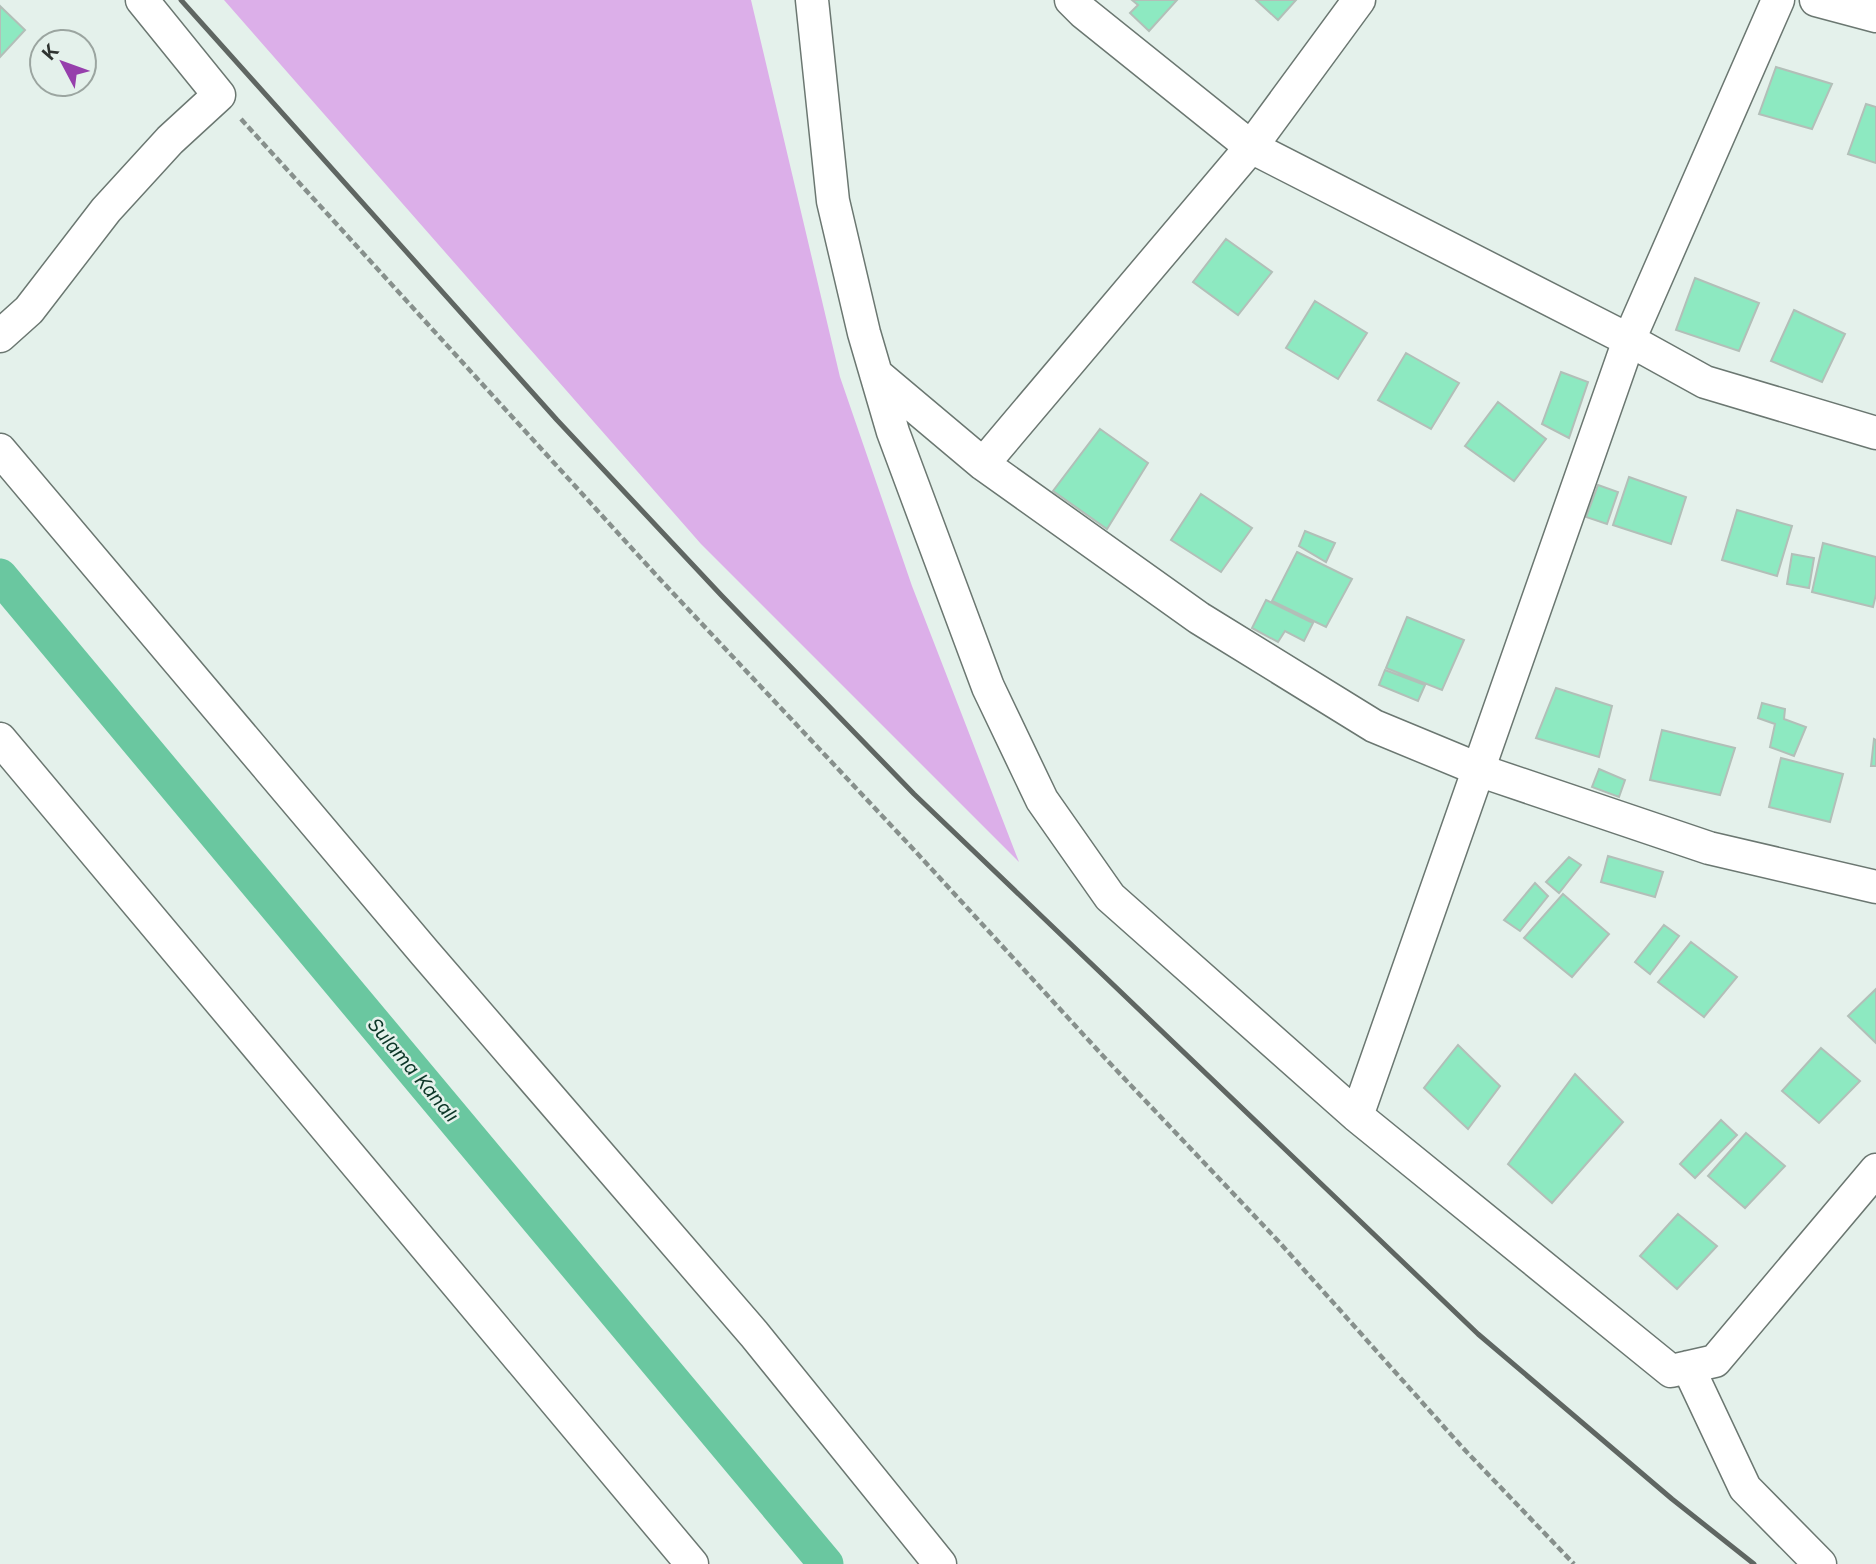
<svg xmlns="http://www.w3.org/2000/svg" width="1876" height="1564" viewBox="0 0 1876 1564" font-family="Inter,sans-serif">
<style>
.green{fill:#dcafe9}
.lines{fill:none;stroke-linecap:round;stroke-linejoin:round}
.canal{stroke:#6ac7a0;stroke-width:35}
.building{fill:#8de9c1;stroke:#b2bfb8;stroke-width:2}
.minor-casing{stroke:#6b7771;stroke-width:35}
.path{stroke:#87908c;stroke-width:4.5;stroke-dasharray:7 3.5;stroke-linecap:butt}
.minor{stroke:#fff;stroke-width:32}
.rail{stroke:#5f6662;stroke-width:5}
.labels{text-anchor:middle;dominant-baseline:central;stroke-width:5;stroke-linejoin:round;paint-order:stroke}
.water-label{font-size:19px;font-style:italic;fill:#0c3627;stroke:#e4f1eb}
</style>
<rect width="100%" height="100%" fill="#e4f1eb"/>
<path class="green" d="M224 0H751L840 377 912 586 1019 862 701 544Z"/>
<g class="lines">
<path class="canal" d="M0 576 826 1564"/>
</g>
<path class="building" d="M1132 0H1177L1149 31 1130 13 1138 5Z
M1256 0H1296L1278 20Z
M0 6 25 30 0 57Z
M1776 67 1832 84 1812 129 1759 114Z
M1866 104 1876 107V163L1848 154Z
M1226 239 1272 272 1238 315 1193 282Z
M1695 278 1759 303 1739 351 1676 330Z
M1315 301 1367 333 1338 379 1286 348Z
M1794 310 1845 334 1822 382 1771 361Z
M1406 353 1459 383 1431 429 1378 400Z
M1561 372 1588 382 1569 438 1542 424Z
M1498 402 1546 439 1514 481 1465 446Z
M1100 429 1148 463 1107 529 1053 491Z
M1629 477 1686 497 1671 544 1613 525Z
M1598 485 1618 492 1607 524 1586 517Z
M1201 494 1252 528 1221 572 1171 540Z
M1737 510 1792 526 1777 576 1722 560Z
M1305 531 1335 543 1326 562 1299 546Z
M1823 543 1876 557V594L1873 607 1812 592Z
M1297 552 1352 579 1326 627 1272 601Z
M1792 554 1814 558 1809 588 1787 584Z
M1266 600 1313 623 1304 641 1285 631 1278 642 1252 628Z
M1407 617 1464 640 1442 690 1386 668Z
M1385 670 1425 685 1418 701 1379 685Z
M1556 688 1612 706 1599 757 1536 738Z
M1762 703 1785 709 1784 719 1806 727 1794 756 1770 747 1775 724 1758 718Z
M1662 730 1735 748 1720 795 1650 780Z
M1874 739 1876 740V766H1871Z
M1781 758 1843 774 1830 822 1769 807Z
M1599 769 1625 780 1619 797 1592 787Z
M1608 856 1663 872 1655 897 1601 882Z
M1569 857 1581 865 1559 893 1546 882Z
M1535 883 1548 896 1520 931 1504 920Z
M1563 894 1609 934 1572 977 1524 938Z
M1664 925 1679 936 1650 974 1635 962Z
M1691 942 1737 977 1704 1017 1658 982Z
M1876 989V1043L1848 1016Z
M1458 1045 1500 1086 1468 1129 1424 1088Z
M1821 1048 1860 1081 1819 1123 1782 1091Z
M1575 1074 1623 1122 1552 1203 1508 1164Z
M1721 1120 1737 1135 1695 1178 1680 1164Z
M1746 1133 1785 1166 1745 1208 1708 1176Z
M1678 1214 1717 1246 1677 1289 1640 1256Z"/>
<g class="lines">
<g class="minor-casing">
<path id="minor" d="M812 0 833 201 864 333 893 432 988 687 1042 800 1110 897 1357 1116 1671 1371 1715 1361 1876 1170
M1071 0 1083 12 1251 147 1629 340 1705 382 1876 433
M1816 0 1876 16
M0 336 29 310 106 210 170 140 219 95 142 0
M876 374 983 464 1199 618 1374 726 1490 774 1709 848 1876 887
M0 450 425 953 754 1334 940 1564
M983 464 1251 147 1359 0
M0 739 692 1564
M1357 1116 1629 340 1778 0
M1688 1367 1745 1488 1820 1564"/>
</g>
<path class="path" d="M241 119 657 576 916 852 1104 1057 1281 1244 1462 1447 1574 1564"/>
<use href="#minor" class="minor"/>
<path class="rail" d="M181 0 557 420 722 596 914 794 1478 1334 1672 1499 1754 1564"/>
</g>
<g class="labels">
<g class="water-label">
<text transform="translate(413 1070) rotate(50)">Sulama Kanalı</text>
</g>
</g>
<g transform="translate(63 63) rotate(311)"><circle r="33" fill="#e4f1eb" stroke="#9ba5a0" stroke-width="2"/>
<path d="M0-5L12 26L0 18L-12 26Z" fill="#963fac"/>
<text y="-10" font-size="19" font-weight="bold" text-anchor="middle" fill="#2e3330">K</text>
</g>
</svg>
